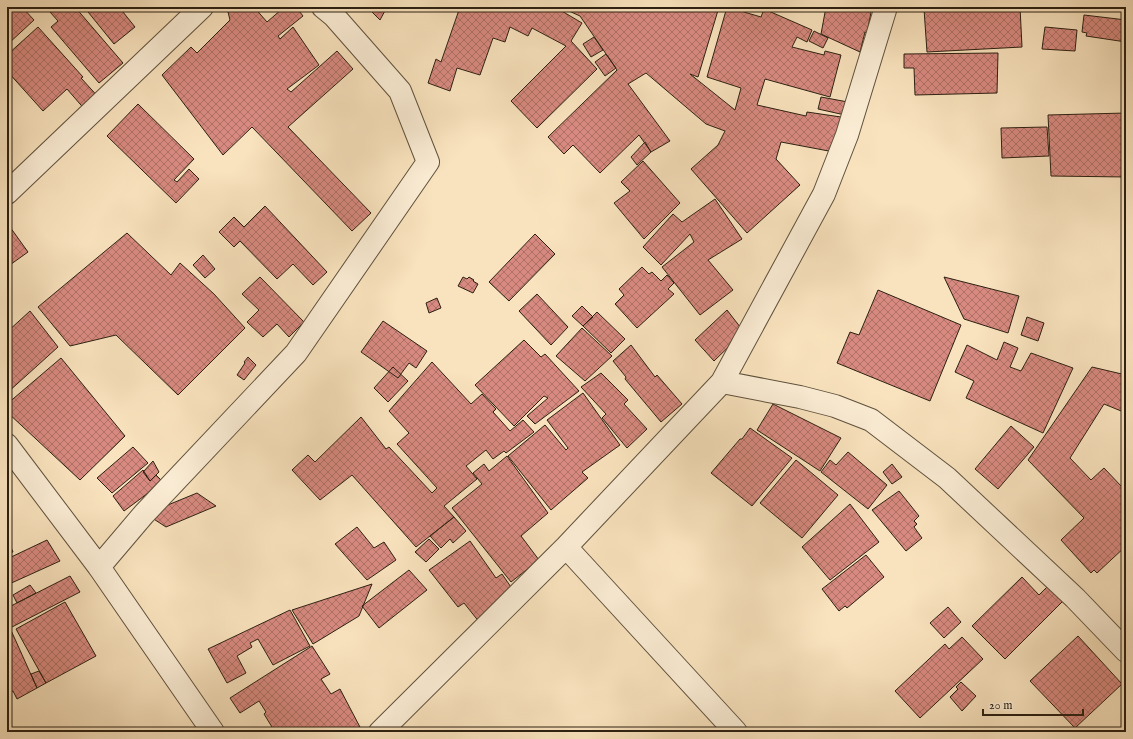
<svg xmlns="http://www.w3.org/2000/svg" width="1133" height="739" viewBox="0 0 1133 739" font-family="'IM FELL English',serif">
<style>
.building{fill:url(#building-cross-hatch);stroke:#2c2012}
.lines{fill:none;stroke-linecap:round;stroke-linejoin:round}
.minor-casing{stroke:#5f513d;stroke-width:24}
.minor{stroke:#fbedd5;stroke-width:22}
</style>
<defs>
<pattern id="building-cross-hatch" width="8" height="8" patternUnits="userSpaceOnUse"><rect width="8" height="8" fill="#d88a80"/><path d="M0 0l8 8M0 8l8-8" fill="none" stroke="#af7067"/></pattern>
</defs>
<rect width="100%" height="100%" fill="#f9e3be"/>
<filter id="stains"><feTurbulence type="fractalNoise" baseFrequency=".005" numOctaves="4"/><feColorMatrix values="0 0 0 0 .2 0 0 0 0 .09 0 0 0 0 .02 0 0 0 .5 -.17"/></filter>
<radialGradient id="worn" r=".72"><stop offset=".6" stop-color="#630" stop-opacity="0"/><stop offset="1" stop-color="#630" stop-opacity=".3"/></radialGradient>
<path class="building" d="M7 7H22L34 20 8 44Z
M56 7H75L123 63 99 83 51 27 58 21 50 12Z
M84 7H119L135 27 114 44Z
M234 7H254L267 22 282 9 280 7H296L303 16 278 36 280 39 293 27 319 65 287 89 291 92 337 51 353 69 288 127 371 213 352 231 252 127 223 155 162 75 191 47 197 53 230 20 228 12Z
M367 7H387L380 20Z
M460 7H555L582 23 571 41 597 69 537 128 511 101 566 46 532 28 528 36 510 27 505 42 493 38 480 75 457 68 450 91 428 83 436 59 441 62Z
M570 7H719L698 77 690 74 735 110 741 88 707 77 727 7 761 17 764 9 812 30 807 42 797 37 792 47 824 55 825 51 841 55 830 97 765 79 757 105 806 116 807 112 841 117 834 152 781 142 776 159 800 185 747 233 691 169 718 145 725 131 706 124 646 73 628 84 670 141 651 152 639 135 600 173 573 145 564 154 548 137 617 70 580 16 569 11Z
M826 7H872L867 33 865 32 860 52 821 34Z
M968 7H1020L1022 47 927 52 924 9Z
M1084 15 1126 20V42L1086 36 1087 33 1082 32Z
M38 27 83 77 81 78 101 100 87 112 67 89 43 111 7 71V55Z
M1045 27 1077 30 1075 51 1042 49Z
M814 31 828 38 823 48 809 41Z
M594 37 603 50 591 57 583 44Z
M998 53 997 93 915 95 914 68H904V54Z
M606 54 616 68 605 76 595 62Z
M821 97 848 102 845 115 818 109Z
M138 104 194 159 174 180 177 182 189 169 199 179 176 203 107 136Z
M1126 113V177L1051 176 1048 115Z
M1047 127 1049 156 1002 158 1001 128Z
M645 142 651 152 637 165 631 157Z
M643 161 680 203 644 239 614 203 630 191 621 182Z
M715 199 742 239 708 260 733 290 700 315 662 267 694 242 690 234 661 265 643 247 673 214 682 222Z
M265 206 327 272 313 285 293 264 277 279 240 241 234 247 219 232 234 217 244 227Z
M10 227 28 252 7 267V228Z
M127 233 171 275 180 263 214 294 245 328 178 395 116 335 70 346 38 307Z
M535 234 555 254 509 301 489 282Z
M203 255 215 269 205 278 193 265Z
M642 267 649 274 652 272 661 281 667 275 674 283 668 289 674 294 637 328 615 304 624 295 619 289Z
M260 277 304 322 289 337 277 324 263 337 247 322 259 310 242 294Z
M463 277 467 279 469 277 474 280 473 281 478 284 473 293 458 286Z
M944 277 1019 296 1008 333 964 319Z
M878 290 961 325 930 401 837 363 850 332 859 335Z
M537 294 568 327 551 345 519 311Z
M437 298 441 308 429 313 426 303Z
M582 306 593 317 583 326 572 316Z
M727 310 744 332 714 361 695 340Z
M30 311 58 347 7 393V332Z
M597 312 625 339 611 353 583 326Z
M1027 317 1044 323 1038 341 1021 335Z
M383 321 427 351 416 368 409 363 398 378 361 352Z
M582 328 612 356 585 381 556 356Z
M524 340 541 357 545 354 579 391 535 424 527 416 548 398 544 396 514 426 475 385Z
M1004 342 1018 348 1010 367 1021 371 1031 353 1073 368 1043 433 966 398 974 381 955 372 967 345 997 360Z
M631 345 655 377 657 375 682 404 661 422 625 379 626 377 613 361Z
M248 357 256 365 244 380 237 375 245 363 244 362Z
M61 358 125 436 80 480 7 412V404Z
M432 362 471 404 482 394 496 409 493 412 510 431 523 420 534 432 506 453 504 451 493 459 486 450 466 466 477 479 444 506 454 517 416 547 352 475 320 500 292 470 308 455 315 462 361 417 386 449 389 447 432 493 437 488 397 444 409 433 389 411Z
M393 367 408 381 388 402 374 388Z
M1092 367 1126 375V413L1104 404 1070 458 1091 480 1104 468 1122 487 1126 483V546L1097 573 1094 570 1091 573 1061 540 1084 518 1028 460Z
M601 373 628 400 624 404 647 429 627 448 602 418 606 414 581 387Z
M583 393 620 445 582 472 588 478 551 510 508 456 545 425 566 450 568 448 547 420Z
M773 404 841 438 820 471 757 430Z
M1011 426 1034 447 998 489 975 469Z
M750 428 792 458 752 506 711 473 740 439H742Z
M133 447 148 463 112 493 97 478Z
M848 452 887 485 868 509 821 472 830 460 836 465Z
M507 456 548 513 521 536 539 560 511 582 452 508 482 484 473 473 484 464 489 471Z
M796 460 838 495 802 538 760 503Z
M153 461 159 472 150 481 143 472Z
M892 464 902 477 892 484 883 472Z
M143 470 150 481 156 475 163 482 124 511 113 496Z
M899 491 919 516 914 521 917 524 914 527 922 538 906 551 872 510Z
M197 493 216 506 166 527 146 514Z
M850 504 879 542 830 580 802 547Z
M454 517 466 531 453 543 450 539 441 548 430 536Z
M357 527 374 548 384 542 396 560 367 580 335 544Z
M7 538 13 552 7 554Z
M429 539 439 549 426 562 415 552Z
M47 540 60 561 7 585V559Z
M470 541 496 578 502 574 513 590 480 623 464 603 458 607 429 570Z
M866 555 884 577 847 608 845 606 839 611 822 589Z
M409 570 427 590 379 628 362 606Z
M70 576 80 592 10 628 37 688 17 699 13 691 7 694V608Z
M1022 577 1039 595 1049 585 1064 600 1005 659 972 626Z
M372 584 359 616 313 644 292 610Z
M30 585 36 593 17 603 13 595Z
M65 602 96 656 46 683 16 629Z
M948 607 961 622 944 638 930 623Z
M290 610 310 646 273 665 258 639 250 643 252 647 237 656 246 673 227 683 208 649Z
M1078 636 1122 684 1075 728 1030 681Z
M962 637 983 659 920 718 895 691 945 644 949 649Z
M312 646 330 674 321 679 331 694 340 689 361 729 356 732H275L264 714 266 712 259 701 240 713 230 698Z
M39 671 46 683 37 688 31 674Z
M961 682 976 696 962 711 950 697 958 689 956 687Z"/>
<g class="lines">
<g class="minor-casing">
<path id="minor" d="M7 193 202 7
M722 382 800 397 835 406 871 420 947 478 1075 598 1126 651
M7 445 99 567 213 732
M566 547 736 732
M99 567 144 514 296 353 428 162 400 91 334 16 323 7
M380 732 566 547 722 382 824 194 847 135 886 7"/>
</g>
<use href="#minor" class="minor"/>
</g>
<rect width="1133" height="739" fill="none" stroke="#f9e3be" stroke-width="24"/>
<rect x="8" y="8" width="1117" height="723" fill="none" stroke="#2c2012" stroke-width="2"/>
<rect x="12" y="12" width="1109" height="715" fill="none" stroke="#2c2012"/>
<path d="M983 709v6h100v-6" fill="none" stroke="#2c2012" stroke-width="2"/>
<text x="989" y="709" font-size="12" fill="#2c2012" stroke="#fbedd5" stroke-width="3" paint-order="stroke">20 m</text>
<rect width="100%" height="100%" filter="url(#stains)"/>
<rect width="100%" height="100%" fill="url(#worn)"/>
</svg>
